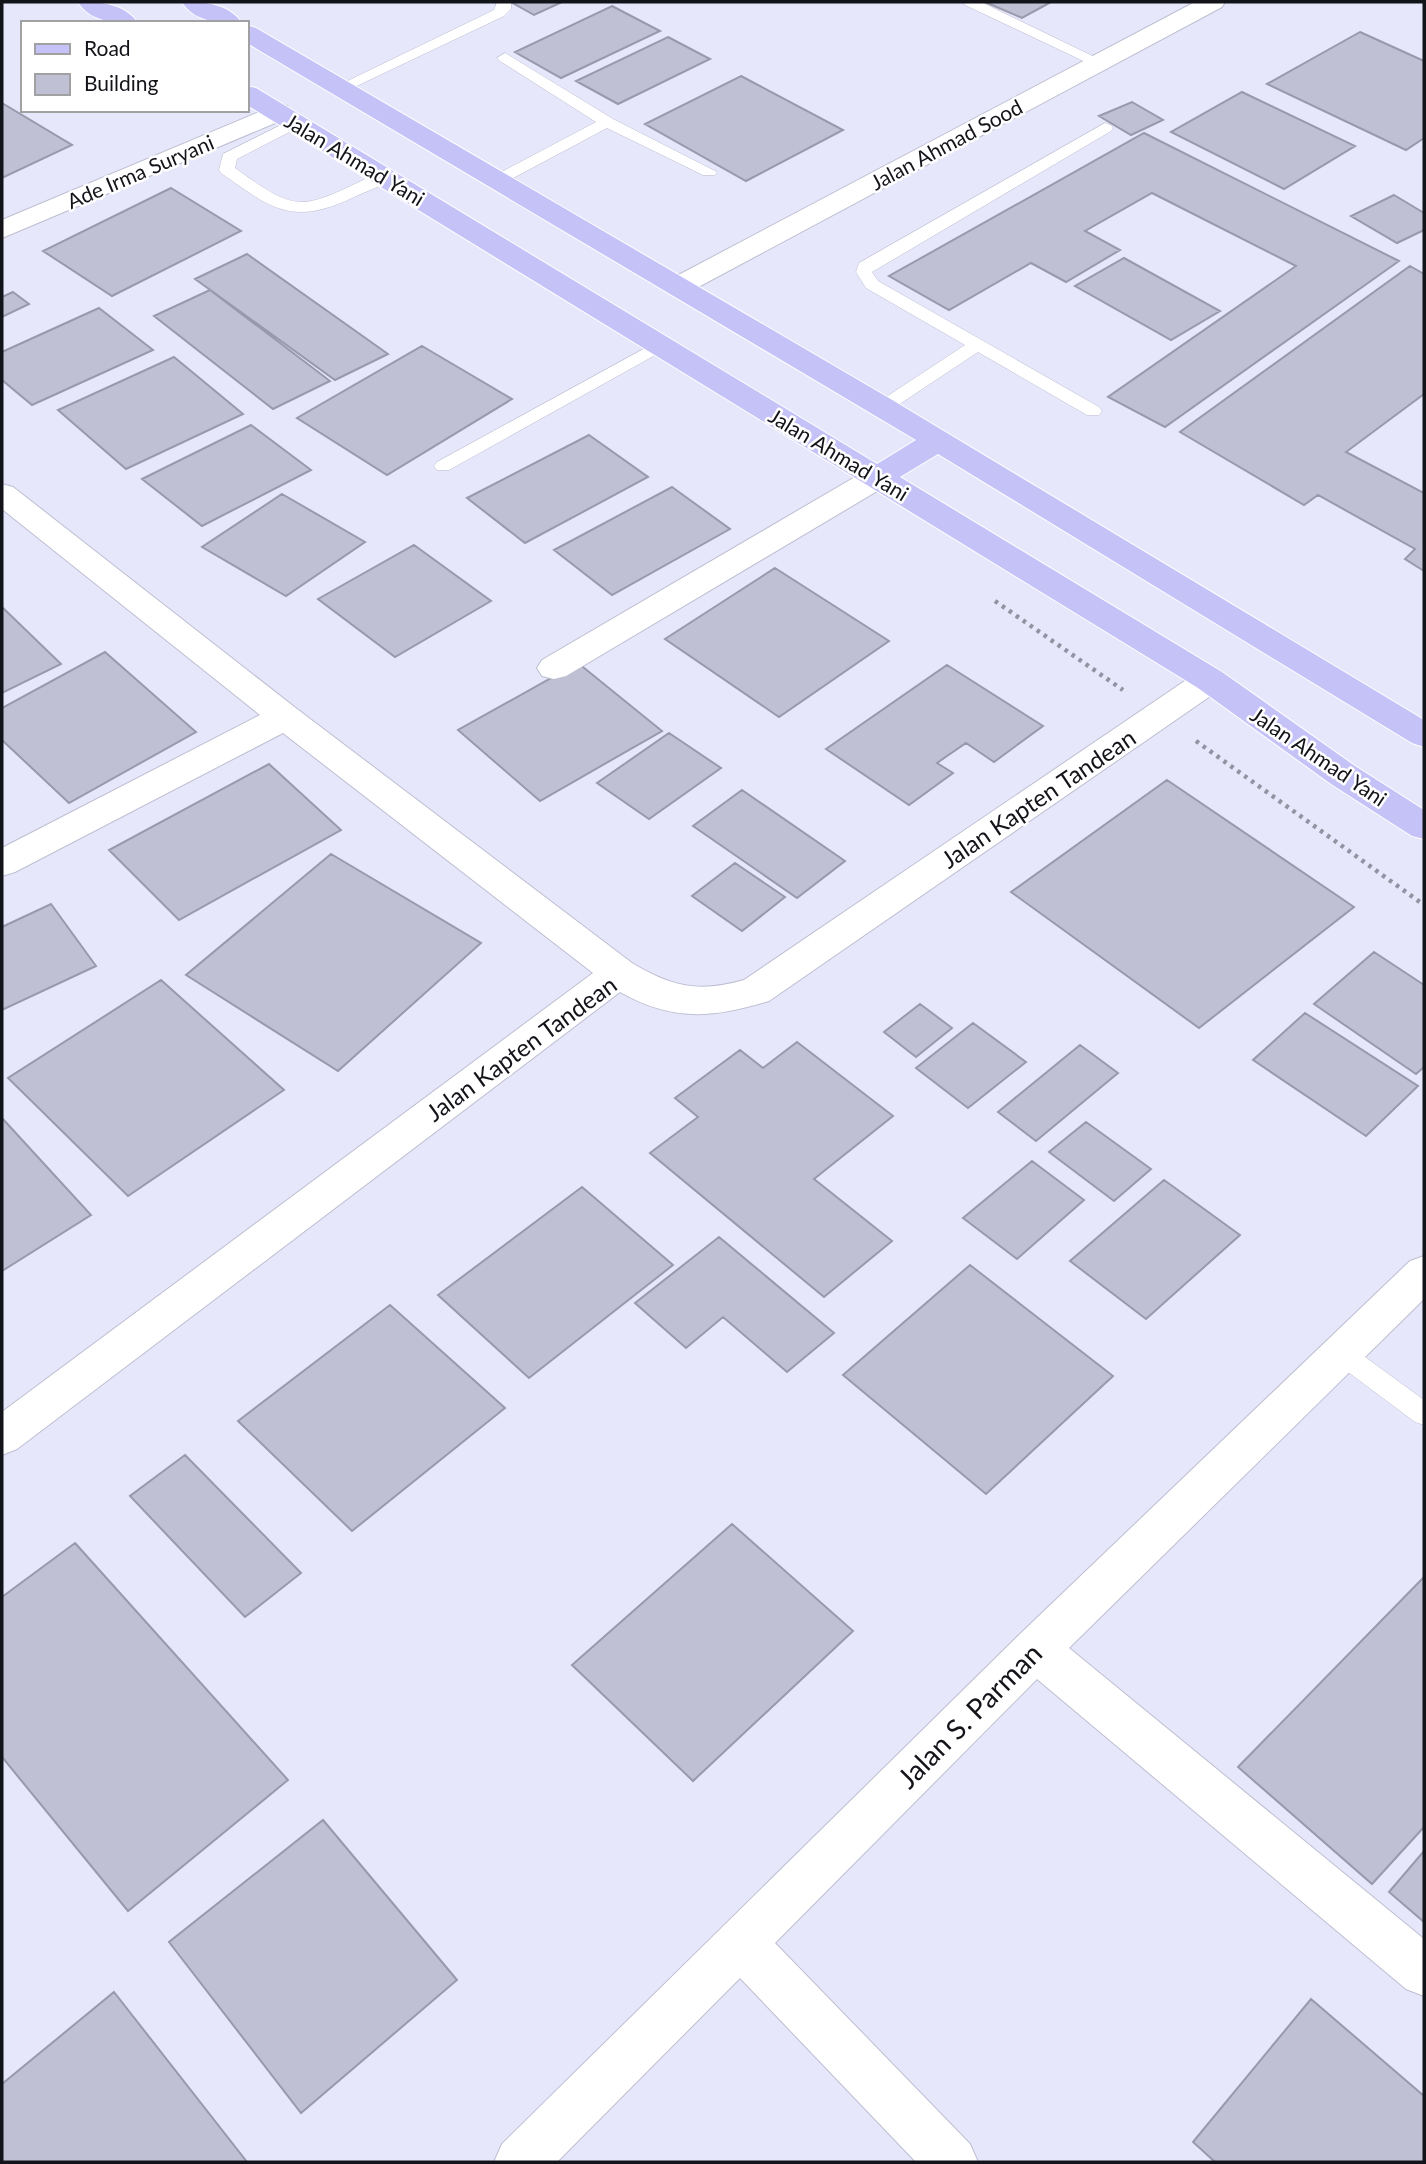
<svg xmlns="http://www.w3.org/2000/svg" width="1426" height="2164" viewBox="0 0 1426 2164" font-family="Lato,sans-serif">
<style>
.building{fill:#c0c0d4;stroke:#9999ac;stroke-width:2}
.lines{fill:none;stroke-linecap:round;stroke-linejoin:round}
.service-casing{stroke:#bebed2;stroke-width:1}
.minor-casing{stroke:#bebed2;stroke-width:2}
.primary-casing{stroke:#fff;stroke-width:2}
.path{stroke:#9292a1;stroke-width:4.5;stroke-dasharray:3.5 5;stroke-linecap:butt}
.service{fill:#fff;fill-rule:evenodd}
.minor{fill:#fff;fill-rule:evenodd}
.primary{fill:#c5c2f7;fill-rule:evenodd}
.labels{text-anchor:middle;dominant-baseline:central;stroke-width:5;stroke-linejoin:round;paint-order:stroke}
.far-street-label{font-size:21px;fill:#13131a;stroke:#fff}
.street-label{font-size:24px;fill:#13131a;stroke:#fff}
.near-street-label{font-size:28px;fill:#13131a;stroke:#fff}
</style>
<rect width="100%" height="100%" fill="#e7e7fb"/>
<path class="building" d="M511 2H562L534 15Z
M985 2H1051L1022 18Z
M612 6 660 31 561 78 515 52Z
M1360 32 1424 61V138L1406 150 1267 84Z
M668 37 710 59 618 104 576 81Z
M741 76 843 130 746 181 645 124Z
M1242 92 1355 146 1284 189 1171 132Z
M1132 102 1163 120 1131 135 1099 116Z
M2 103 72 145 2 178Z
M1144 133 1399 261 1165 427 1108 397 1296 266 1152 193 1085 231 1120 250 1066 282 1031 263 949 310 889 276Z
M171 188 241 231 112 296 43 251Z
M1394 195 1424 213V230L1397 243 1351 216Z
M247 254 388 354 335 380 195 279Z
M1124 258 1220 311 1171 340 1075 286Z
M1410 266 1424 274V394L1346 452 1424 493V571L1405 559 1415 549 1318 495 1304 505 1180 432Z
M210 290 330 381 273 409 154 316Z
M13 292 29 304 2 317V297Z
M99 308 153 350 32 405 2 380V352Z
M422 346 512 399 387 475 297 418Z
M174 357 243 414 126 469 58 410Z
M251 425 311 470 202 526 142 479Z
M589 435 648 477 525 543 467 498Z
M672 487 730 529 612 595 554 550Z
M282 494 365 542 286 596 202 547Z
M414 545 491 601 395 657 318 599Z
M775 568 889 641 779 717 665 639Z
M2 607 61 664 2 693Z
M105 652 196 732 69 803 2 740V708Z
M578 663 662 731 540 801 458 730Z
M947 665 1043 726 994 762 966 743 937 763 953 773 909 805 826 749Z
M669 733 721 768 649 819 597 783Z
M269 764 341 830 179 920 109 850Z
M1167 780 1354 907 1199 1028 1011 892Z
M742 790 845 861 797 898 693 826Z
M331 854 481 943 338 1071 186 975Z
M735 863 785 897 742 931 692 896Z
M51 904 96 966 2 1010V927Z
M1374 952 1424 985V1067L1416 1074 1314 1004Z
M161 980 284 1090 128 1196 8 1078Z
M920 1004 952 1028 916 1057 884 1032Z
M1305 1013 1418 1086 1366 1136 1253 1060Z
M973 1023 1026 1062 968 1108 916 1068Z
M797 1042 893 1116 814 1179 892 1241 824 1297 650 1153 698 1117 675 1098 740 1050 763 1068Z
M1080 1045 1118 1073 1036 1141 998 1112Z
M2 1118 91 1215 2 1271Z
M1086 1122 1151 1169 1114 1201 1049 1152Z
M1032 1161 1084 1200 1017 1259 963 1218Z
M1164 1180 1240 1235 1146 1319 1070 1261Z
M582 1187 673 1265 529 1378 438 1295Z
M719 1237 834 1333 787 1372 723 1317 686 1348 635 1303Z
M970 1265 1113 1376 986 1494 843 1375Z
M390 1305 505 1408 352 1531 238 1421Z
M185 1455 301 1573 245 1617 130 1496Z
M732 1524 853 1631 693 1781 572 1665Z
M75 1543 288 1780 128 1911 2 1757V1597Z
M1424 1577V1827L1372 1884 1238 1767Z
M323 1820 457 1980 301 2113 169 1942Z
M1424 1851V1922L1389 1892Z
M114 1992 247 2162H2V2084Z
M1311 1999 1424 2096V2162H1215L1193 2142Z"/>
<g class="lines">
<g class="service-casing">
<path id="service" d="M497 2H511V9L504 16 346 91 341 93 333 88 494 10Z
M963 2H981L1107 63 1104 66H1094L965 5Z
M505 53 613 119 717 172 715 175H703L607 128 504 183H492L490 180 492 177 596 122 500 61 497 58Z
M295 118 301 120 303 123 301 126 237 159 235 168C294 210 298 212 363 180 372 176 379 171 389 174L391 177C382 187 364 192 352 198 292 226 272 209 221 173L219 170 223 154Z
M1105 123 1111 125 1113 128 1111 131 872 272 878 281 1099 407 1102 411 1099 415H1087L978 352 889 411H877L874 407 877 403 965 345 866 288 856 272 859 263Z
M660 340 669 345 666 349 449 470H437L434 466 437 462Z
M1341 1343 1350 1346 1424 1400V1425L1415 1422 1332 1360 1329 1353 1332 1346Z"/>
</g>
<g class="minor-casing">
<path id="minor" d="M1195 2H1225L1222 7 689 292 679 295 669 292 665 286 669 280Z
M278 104 287 106 291 112 287 118 2 238V220Z
M878 467 889 470 893 477 889 484 566 676 554 679 542 676 537 668 542 660 867 470Z
M2 484 13 487 297 709 632 963C672 987 699 993 744 980L1198 672 1210 669 1222 672 1227 680 1222 688 769 1001C713 1018 673 1022 620 992L17 1449 2 1455V1412L593 973 283 733 15 872 2 876V848L260 715 2 509Z
M1424 1256V1299L1069 1648 1424 1939V1996L1406 1989 1037 1679 775 1943 970 2144 978 2162H916L740 1978 557 2162H494L502 2144 1020 1634 1410 1261Z"/>
</g>
<g class="primary-casing">
<path id="primary" d="M78 2C100 2 124 3 138 23 117 23 91 23 78 2Z
M182 2C204 2 228 3 242 23 221 23 195 23 182 2Z
M247 25 256 28 894 401 1424 720V747L1412 743 938 454 900 477 1222 672 1355 766 1424 810V839L1412 836 1331 784 1198 688 247 105V86L256 88 877 464 916 440 247 43Z"/>
</g>
<path class="path" d="M995 601 1123 690
M1196 741 1424 905"/>
<use href="#service" class="service"/>
<use href="#minor" class="minor"/>
<use href="#primary" class="primary"/>
</g>
<g class="labels">
<g class="far-street-label">
<text transform="translate(946 144) rotate(-28)">Jalan Ahmad Sood</text>
<text transform="translate(355 159) rotate(31)">Jalan Ahmad Yani</text>
<text transform="translate(140 171) rotate(-23)">Ade Irma Suryani</text>
<text transform="translate(839 454) rotate(31)">Jalan Ahmad Yani</text>
<text transform="translate(1319 756) rotate(34)">Jalan Ahmad Yani</text>
</g>
<g class="street-label">
<text transform="translate(1038 798) rotate(-34)">Jalan Kapten Tandean</text>
<text transform="translate(521 1048) rotate(-36)">Jalan Kapten Tandean</text>
</g>
<g class="near-street-label">
<text transform="translate(969 1715) rotate(-45)">Jalan S. Parman</text>
</g>
</g>
<rect width="1426" height="2164" fill="none" stroke="#13131a" stroke-width="7"/>
<rect x="21" y="21" width="228" height="91" fill="#ffffff" stroke="#a1a1a3" stroke-width="2"/>
<rect x="35" y="44" width="35" height="10" fill="#c5c2f7" stroke="#a1a1a3" stroke-width="2"/>
<text x="84" y="56" font-size="21" fill="#13131a">Road</text>
<rect x="35" y="74" width="35" height="21" fill="#c0c0d4" stroke="#a1a1a3" stroke-width="2"/>
<text x="84" y="91" font-size="21" fill="#13131a">Building</text>
</svg>
